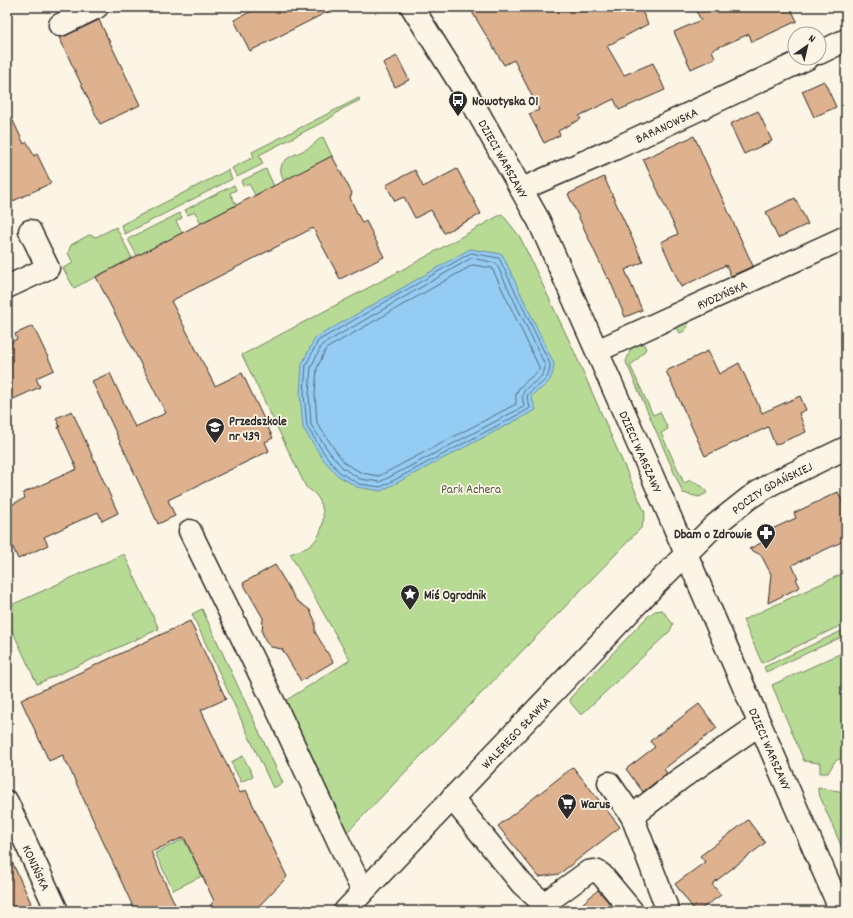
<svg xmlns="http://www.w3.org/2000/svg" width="853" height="918" font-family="Dekko,sans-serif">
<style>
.green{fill:#b7db95;stroke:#718360}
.water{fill:#94ccf3;stroke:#6a8ca3}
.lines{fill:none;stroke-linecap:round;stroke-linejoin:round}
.shore{stroke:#556b7b;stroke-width:1}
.building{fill:#deb28f;stroke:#2b2b2b}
.minor-casing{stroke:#2b2b2b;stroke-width:25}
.minor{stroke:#fcf5e5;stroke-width:22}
.labels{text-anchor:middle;stroke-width:3.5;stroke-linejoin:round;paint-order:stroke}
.poi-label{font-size:13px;font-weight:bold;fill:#2b2b2b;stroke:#fcf5e5;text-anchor:start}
.street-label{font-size:13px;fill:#2b2b2b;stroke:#fcf5e5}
.park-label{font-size:13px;fill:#4e5746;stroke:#fcf5e5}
</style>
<rect width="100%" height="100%" fill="#fcf5e5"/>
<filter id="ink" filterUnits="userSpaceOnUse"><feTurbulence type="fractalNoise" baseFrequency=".025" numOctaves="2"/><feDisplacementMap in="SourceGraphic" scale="8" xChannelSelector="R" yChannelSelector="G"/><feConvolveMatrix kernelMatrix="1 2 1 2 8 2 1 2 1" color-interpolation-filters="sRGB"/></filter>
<g filter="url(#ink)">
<path class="green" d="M359 98 360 100 342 109 329 119 259 155 263 164 237 177 232 168 254 157 252 152Z
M323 137 332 156 284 181C272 158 296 156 310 147 315 144 317 140 323 137Z
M266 169 274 186 255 195 249 184 243 186 241 181Z
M228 170 232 179 125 234 121 225Z
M234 185 236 190 230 193 236 205 201 223 195 212 188 215 185 210Z
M180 213 182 218 176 221 182 233 137 256 128 239Z
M502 214 520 237 573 349 645 513 642 527 330 850 266 713 350 660 290 554C296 551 303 550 308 547 325 536 328 510 316 495 313 492 309 489 306 487L242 355 411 265Z
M116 227 132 258 74 288 63 268 73 263 68 253 71 245 89 235 96 237Z
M686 320C690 327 687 330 680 333L676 327 643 342 646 349 636 361 630 365 653 415 660 412 668 429 661 433 684 483 691 480 703 487 707 493 699 497 683 493 626 362 632 345Z
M124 554 159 629 37 684 7 619V607Z
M846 572V623L762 663 743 620Z
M202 609 283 783 273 788 192 614Z
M662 610 673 624 670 631 581 715 570 702 571 697 647 617 655 611Z
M846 629V635L766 672 764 667Z
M846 651V756L835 761 828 773H820V763L804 761 772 685Z
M243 756 253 776 241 782 231 762Z
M818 788 846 792V857L818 792Z
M184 839 202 876 173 890 155 853Z"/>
<path class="water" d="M470 249 502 254 554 364C553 383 545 385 531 396L536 410 381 491 357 487 337 475 323 459 303 428 300 394 302 364 315 338Z"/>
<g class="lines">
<path class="shore" d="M471 253 499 258 550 364C550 383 539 383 528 394L527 398 530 407 529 409 381 487 359 484 339 472 326 456 307 427 304 394 306 365 318 341Z
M472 258 496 263 545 365C545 387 516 381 524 405L523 407 380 482 360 479 343 468 330 453 311 425 309 394 311 367 322 345Z
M473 265 492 268 539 367V370L519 388 516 394V404L379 476 362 473 346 464 335 450 317 423 315 394 317 368 326 349Z"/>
</g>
<path class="building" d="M260 7H337L250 51 234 20Z
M469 7H640L648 24 607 46 624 75 653 63 665 90 619 110 614 99 579 116 581 119 558 131 560 135 544 143 529 114 539 110 514 60 504 65Z
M694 7H790L797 21 752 42 749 34 712 50 715 58 691 69 674 32 701 20Z
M99 20 140 105 100 124 59 37 65 36Z
M397 56 409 80 395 87 383 63Z
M824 81 836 107 814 117 802 91Z
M7 108 24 144 27 142 34 156 37 154 51 183 7 204Z
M758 111 772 141 744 154 730 124Z
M694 136 753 266 731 276 726 265 681 287 661 242 678 234 643 159Z
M332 156 352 193 350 198 362 223 366 221 384 257 340 279 313 228 171 301 215 386 242 373 273 438 265 442 269 451 168 500 175 516 158 524 92 381 110 373 135 427 166 413 96 277Z
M457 169 481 214 444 233 431 210 415 218 404 197 395 201 386 185 415 170 423 187Z
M604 177 643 262 625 270 642 310 625 317 609 278H607L568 194Z
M795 198 808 224 778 238 766 212Z
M33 326 54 370 36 378 40 387 7 402V344L17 339 15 334Z
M708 351 719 374 739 363 762 413 800 396 806 410 799 413 806 432 775 445 768 427 705 456 666 371Z
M72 411 118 513 102 521 98 512 44 537 48 545 18 559 7 534V507L25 498 23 493 77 469 58 427H60L56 418Z
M838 492 846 509V540L792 565 798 578 796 579 800 587 768 603 771 574 761 555 749 549 763 542 765 537 772 529 796 518 794 513Z
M275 565 296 600 310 610 315 621V632L333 662 301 681 282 649 271 647 266 642 262 632 263 618 243 583Z
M190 621 226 699 201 710 240 793 246 790 287 877 254 911H205L214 901 184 837 151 852 178 911H135L66 761H64L63 755 49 761 21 700Z
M699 704 717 728 664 769 667 773 643 792 626 769 655 747 650 741Z
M573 767 620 827 559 874 539 877 498 826Z
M748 820 765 843 712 884 721 895 698 911H695L675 884 705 862 700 856Z
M7 851 31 903 15 911H7Z
M598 890 616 911H574Z"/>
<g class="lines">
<g class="minor-casing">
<g id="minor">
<path id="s1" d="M412 7 476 109 539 221 651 473 841 911"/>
<path d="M60 25 97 7"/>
<path d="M819 53 846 40"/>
<path id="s2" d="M522 189 614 149 808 58"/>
<path d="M7 287 48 268 30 231"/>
<path id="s3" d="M597 351 846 237"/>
<path d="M190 531 277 709 344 853 363 891"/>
<path d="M609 783 632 816 668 911"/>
<path d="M452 798 522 884 544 904 588 872C594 870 597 871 602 875L632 911"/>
<path id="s4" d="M7 802 57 911"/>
<path d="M632 816 680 779 760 724"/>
<path id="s5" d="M345 911 658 582 715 525 749 498 771 484 846 448"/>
</g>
</g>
<use href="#minor" class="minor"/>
</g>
</g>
<defs>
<g id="bus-pin" transform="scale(1)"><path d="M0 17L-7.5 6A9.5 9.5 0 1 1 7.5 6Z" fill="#2b2b2b" stroke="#fcf5e5"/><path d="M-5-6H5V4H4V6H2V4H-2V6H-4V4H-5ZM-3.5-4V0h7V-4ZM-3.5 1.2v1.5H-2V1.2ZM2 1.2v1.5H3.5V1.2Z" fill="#fff"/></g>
<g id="school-pin" transform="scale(1)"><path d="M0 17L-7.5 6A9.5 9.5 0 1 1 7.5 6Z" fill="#2b2b2b" stroke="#fcf5e5"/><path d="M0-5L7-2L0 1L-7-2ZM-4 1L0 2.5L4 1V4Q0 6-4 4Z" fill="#fff"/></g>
<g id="pharmacy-pin" transform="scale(1)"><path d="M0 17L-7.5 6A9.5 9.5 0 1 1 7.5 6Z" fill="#2b2b2b" stroke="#fcf5e5"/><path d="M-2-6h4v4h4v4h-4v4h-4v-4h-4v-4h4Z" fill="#fff"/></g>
<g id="sight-pin" transform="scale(1)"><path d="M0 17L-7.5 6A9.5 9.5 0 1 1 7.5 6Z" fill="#2b2b2b" stroke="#fcf5e5"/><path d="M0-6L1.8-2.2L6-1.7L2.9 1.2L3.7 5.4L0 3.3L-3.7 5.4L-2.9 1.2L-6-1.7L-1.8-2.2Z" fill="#fff"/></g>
<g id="supermarket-pin" transform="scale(1)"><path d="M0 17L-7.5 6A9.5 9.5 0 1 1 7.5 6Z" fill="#2b2b2b" stroke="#fcf5e5"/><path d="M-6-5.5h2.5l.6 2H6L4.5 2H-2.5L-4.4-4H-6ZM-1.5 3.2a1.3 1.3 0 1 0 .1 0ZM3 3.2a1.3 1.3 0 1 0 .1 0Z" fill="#fff"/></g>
</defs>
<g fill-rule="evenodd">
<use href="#bus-pin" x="458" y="100"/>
<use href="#school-pin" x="215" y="427"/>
<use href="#pharmacy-pin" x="766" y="533"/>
<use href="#sight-pin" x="410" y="594"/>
<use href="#supermarket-pin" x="567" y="803"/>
</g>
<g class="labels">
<g class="poi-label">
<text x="472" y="105">Nowotyska 01</text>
<text x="229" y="425">Przedszkole<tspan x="229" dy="15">nr 439</tspan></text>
<text x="752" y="538" text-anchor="end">Dbam o Zdrowie</text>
<text x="424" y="599">Miś Ogrodnik</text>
<text x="581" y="808">Warus</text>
</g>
<g class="street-label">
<text dy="5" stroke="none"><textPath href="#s2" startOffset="158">BARANOWSKA</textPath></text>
<text dy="5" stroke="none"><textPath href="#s1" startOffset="177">DZIECI WARSZAWY</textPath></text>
<text dy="5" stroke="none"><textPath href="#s3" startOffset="137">RYDZYŃSKA</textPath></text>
<text dy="5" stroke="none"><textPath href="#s1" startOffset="501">DZIECI WARSZAWY</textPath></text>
<text dy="5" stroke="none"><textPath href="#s5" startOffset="603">POCZTY GDAŃSKIEJ</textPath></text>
<text dy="5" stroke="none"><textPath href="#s5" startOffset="247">WALEREGO SŁAWKA</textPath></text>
<text dy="5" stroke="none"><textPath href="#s1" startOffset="825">DZIECI WARSZAWY</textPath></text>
<text dy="5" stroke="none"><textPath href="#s4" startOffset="72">KONIŃSKA</textPath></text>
</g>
<g class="park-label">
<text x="471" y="493">Park Achera</text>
</g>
</g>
<rect width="853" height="918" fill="none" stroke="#fcf5e5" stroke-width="24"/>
<rect x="12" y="12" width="829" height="894" fill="none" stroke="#2b2b2b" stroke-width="1.5" filter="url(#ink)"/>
<g transform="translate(807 46) rotate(34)"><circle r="19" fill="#fcf5e5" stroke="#a8a49b"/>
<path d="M0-3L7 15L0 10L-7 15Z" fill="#2b2b2b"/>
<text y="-6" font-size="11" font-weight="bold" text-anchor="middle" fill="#2b2b2b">N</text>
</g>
</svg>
